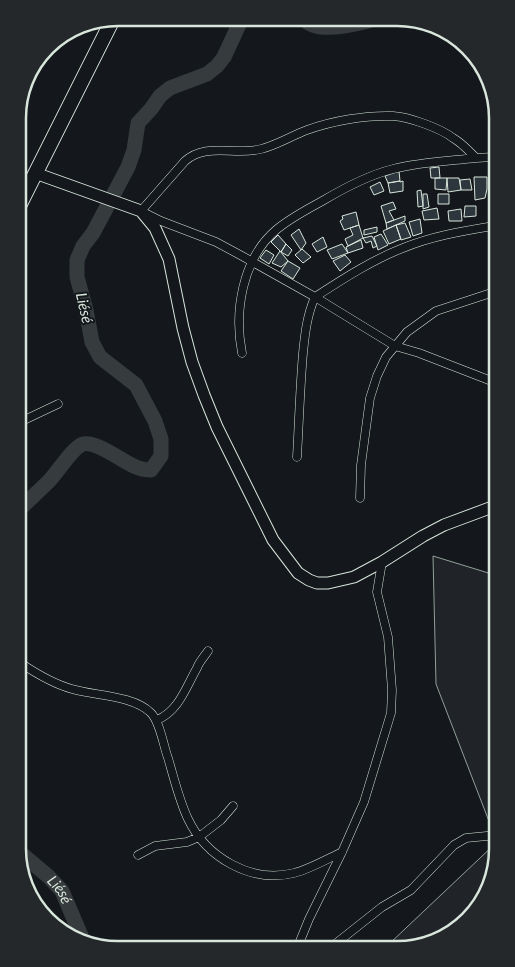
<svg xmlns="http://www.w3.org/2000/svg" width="515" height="967" font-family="Lato,sans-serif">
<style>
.green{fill:#202428;stroke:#939e99}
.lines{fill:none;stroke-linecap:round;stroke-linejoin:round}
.river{stroke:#363b3e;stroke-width:15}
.building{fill:#2c363c;stroke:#d8e6dc}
.street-casing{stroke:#d8e6dc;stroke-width:9}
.primary-casing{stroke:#d8e6dc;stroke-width:13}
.highway-casing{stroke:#d8e6dc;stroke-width:16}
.street{stroke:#14181c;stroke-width:8}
.primary{stroke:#14181c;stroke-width:11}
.highway{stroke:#14181c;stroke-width:14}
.labels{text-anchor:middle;stroke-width:4;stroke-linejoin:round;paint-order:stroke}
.water-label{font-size:15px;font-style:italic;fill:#d8e6dc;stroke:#14181c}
.rim{fill:none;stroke:#d8e6dc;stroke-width:2.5}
</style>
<rect width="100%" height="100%" fill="#14181c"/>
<path class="green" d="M433 556 495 575 497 855 476 910 429 944 388 945 497 842 436 684Z"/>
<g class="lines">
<g class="river">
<path d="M303 19C306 21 309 24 313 25 327 31 360 24 375 19"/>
<path d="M21 508C30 499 40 490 49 481 58 472 72 448 83 444 90 442 102 448 109 452 122 459 135 470 151 470L161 456V439L155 421 136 385 100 357 92 342 86 310 77 277V260L83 246 93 233 128 167 134 150 138 123 151 109 160 96 170 88 207 74 217 66 224 57 242 18"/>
<path id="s1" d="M23 855 49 877 62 891 82 938"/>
</g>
</g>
<path class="building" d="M439 167 440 178H431L430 168Z
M399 171 400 181 388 183 385 176Z
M474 177H487V189L485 198 475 200Z
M435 178H447L446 190 435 189Z
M447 178H459L461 190 448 192Z
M470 179 472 190H461L460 180Z
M400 181V182L403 181V191L390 193 388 183Z
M380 182 384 191 374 195 370 187Z
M421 190 423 206 418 207 417 191Z
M423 194H427L429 207 423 209Z
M438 194H449V204H438Z
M393 202 396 209 389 211 394 220 386 223 381 206Z
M465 206H476V216L464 217Z
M437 208 439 219 424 220 422 211Z
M461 209 462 221H449L448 211Z
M356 212 359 225 344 230 340 221 343 219 342 216Z
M405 216V221L387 229 386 223Z
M420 219 422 233 413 236 409 222Z
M405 223 411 237 401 240 396 225Z
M359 225 363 238 348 246 345 239 353 235 350 228Z
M396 225 401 239 389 244 383 231Z
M377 227V232L364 235V230Z
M299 229 306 243 301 250 291 235Z
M381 234 388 245 378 250 374 237Z
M278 235 286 244 281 252 271 242Z
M372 236 377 246 373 248 371 241 366 243 363 238Z
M323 237 327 247 317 252 312 244Z
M361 240 363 248 348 253 346 247Z
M286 244 292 250 288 256 281 252Z
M342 244 348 253 332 259 327 250Z
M302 249 311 257 303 263 295 255Z
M266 250 274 255 269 264 260 258Z
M280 251 288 261 281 267 272 263Z
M345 255 351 262 340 271 333 261Z
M288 261 300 268 293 279 281 271Z"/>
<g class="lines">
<g class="street-casing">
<path id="street" d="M476 158 493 157
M242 353C234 312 242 259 276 230 290 218 308 209 324 200 346 187 369 175 393 169 420 162 448 161 476 158 469 151 462 143 453 138 440 128 409 117 393 116 365 115 332 121 307 130 291 136 277 145 261 149 235 156 207 142 185 161L141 211 161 221 216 242 242 256 315 297 395 346 419 353 494 382
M20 422 58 404
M297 457C299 422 300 388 303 353 305 333 307 315 315 297 343 279 372 260 403 248 432 236 463 231 493 226
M360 498 361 465 370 398 377 376 386 357 407 332 436 311 494 292
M22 664C37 674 54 684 72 689 95 696 133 695 151 713 160 722 163 744 168 758 174 778 179 800 188 819 206 857 251 884 294 873 310 869 327 859 342 852
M157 720C179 711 186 687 197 668 199 662 204 657 208 651
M138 855 155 846 187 842 199 837 221 820 233 806
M334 945 382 907 411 890 454 845 466 838 497 835
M298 946 309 919 342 852 364 802 391 713 392 690 388 637 377 592 382 562"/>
</g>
<g class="primary-casing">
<path id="primary" d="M35 173 141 211 155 228 169 259 183 328 192 362 204 395 217 427 273 540 298 573 309 580 317 583H328L354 577 382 562 423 536 444 525 495 506"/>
</g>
<g class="highway-casing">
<path id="highway" d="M19 206 113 19"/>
</g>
<use href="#street" class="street"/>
<use href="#primary" class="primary"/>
<use href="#highway" class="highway"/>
</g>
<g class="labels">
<g class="water-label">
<text transform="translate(84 308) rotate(77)" y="5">Liésé</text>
<text dy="5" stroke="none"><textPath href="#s1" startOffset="51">Liésé</textPath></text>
</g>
</g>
<path d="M0 0H515V967H0ZM118 26H397A92 92 0 0 1 489 118V849A92 92 0 0 1 397 941H118A92 92 0 0 1 26 849V118A92 92 0 0 1 118 26Z" fill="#24282b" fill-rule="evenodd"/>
<path class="rim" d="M118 26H397A92 92 0 0 1 489 118V849A92 92 0 0 1 397 941H118A92 92 0 0 1 26 849V118A92 92 0 0 1 118 26Z"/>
</svg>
